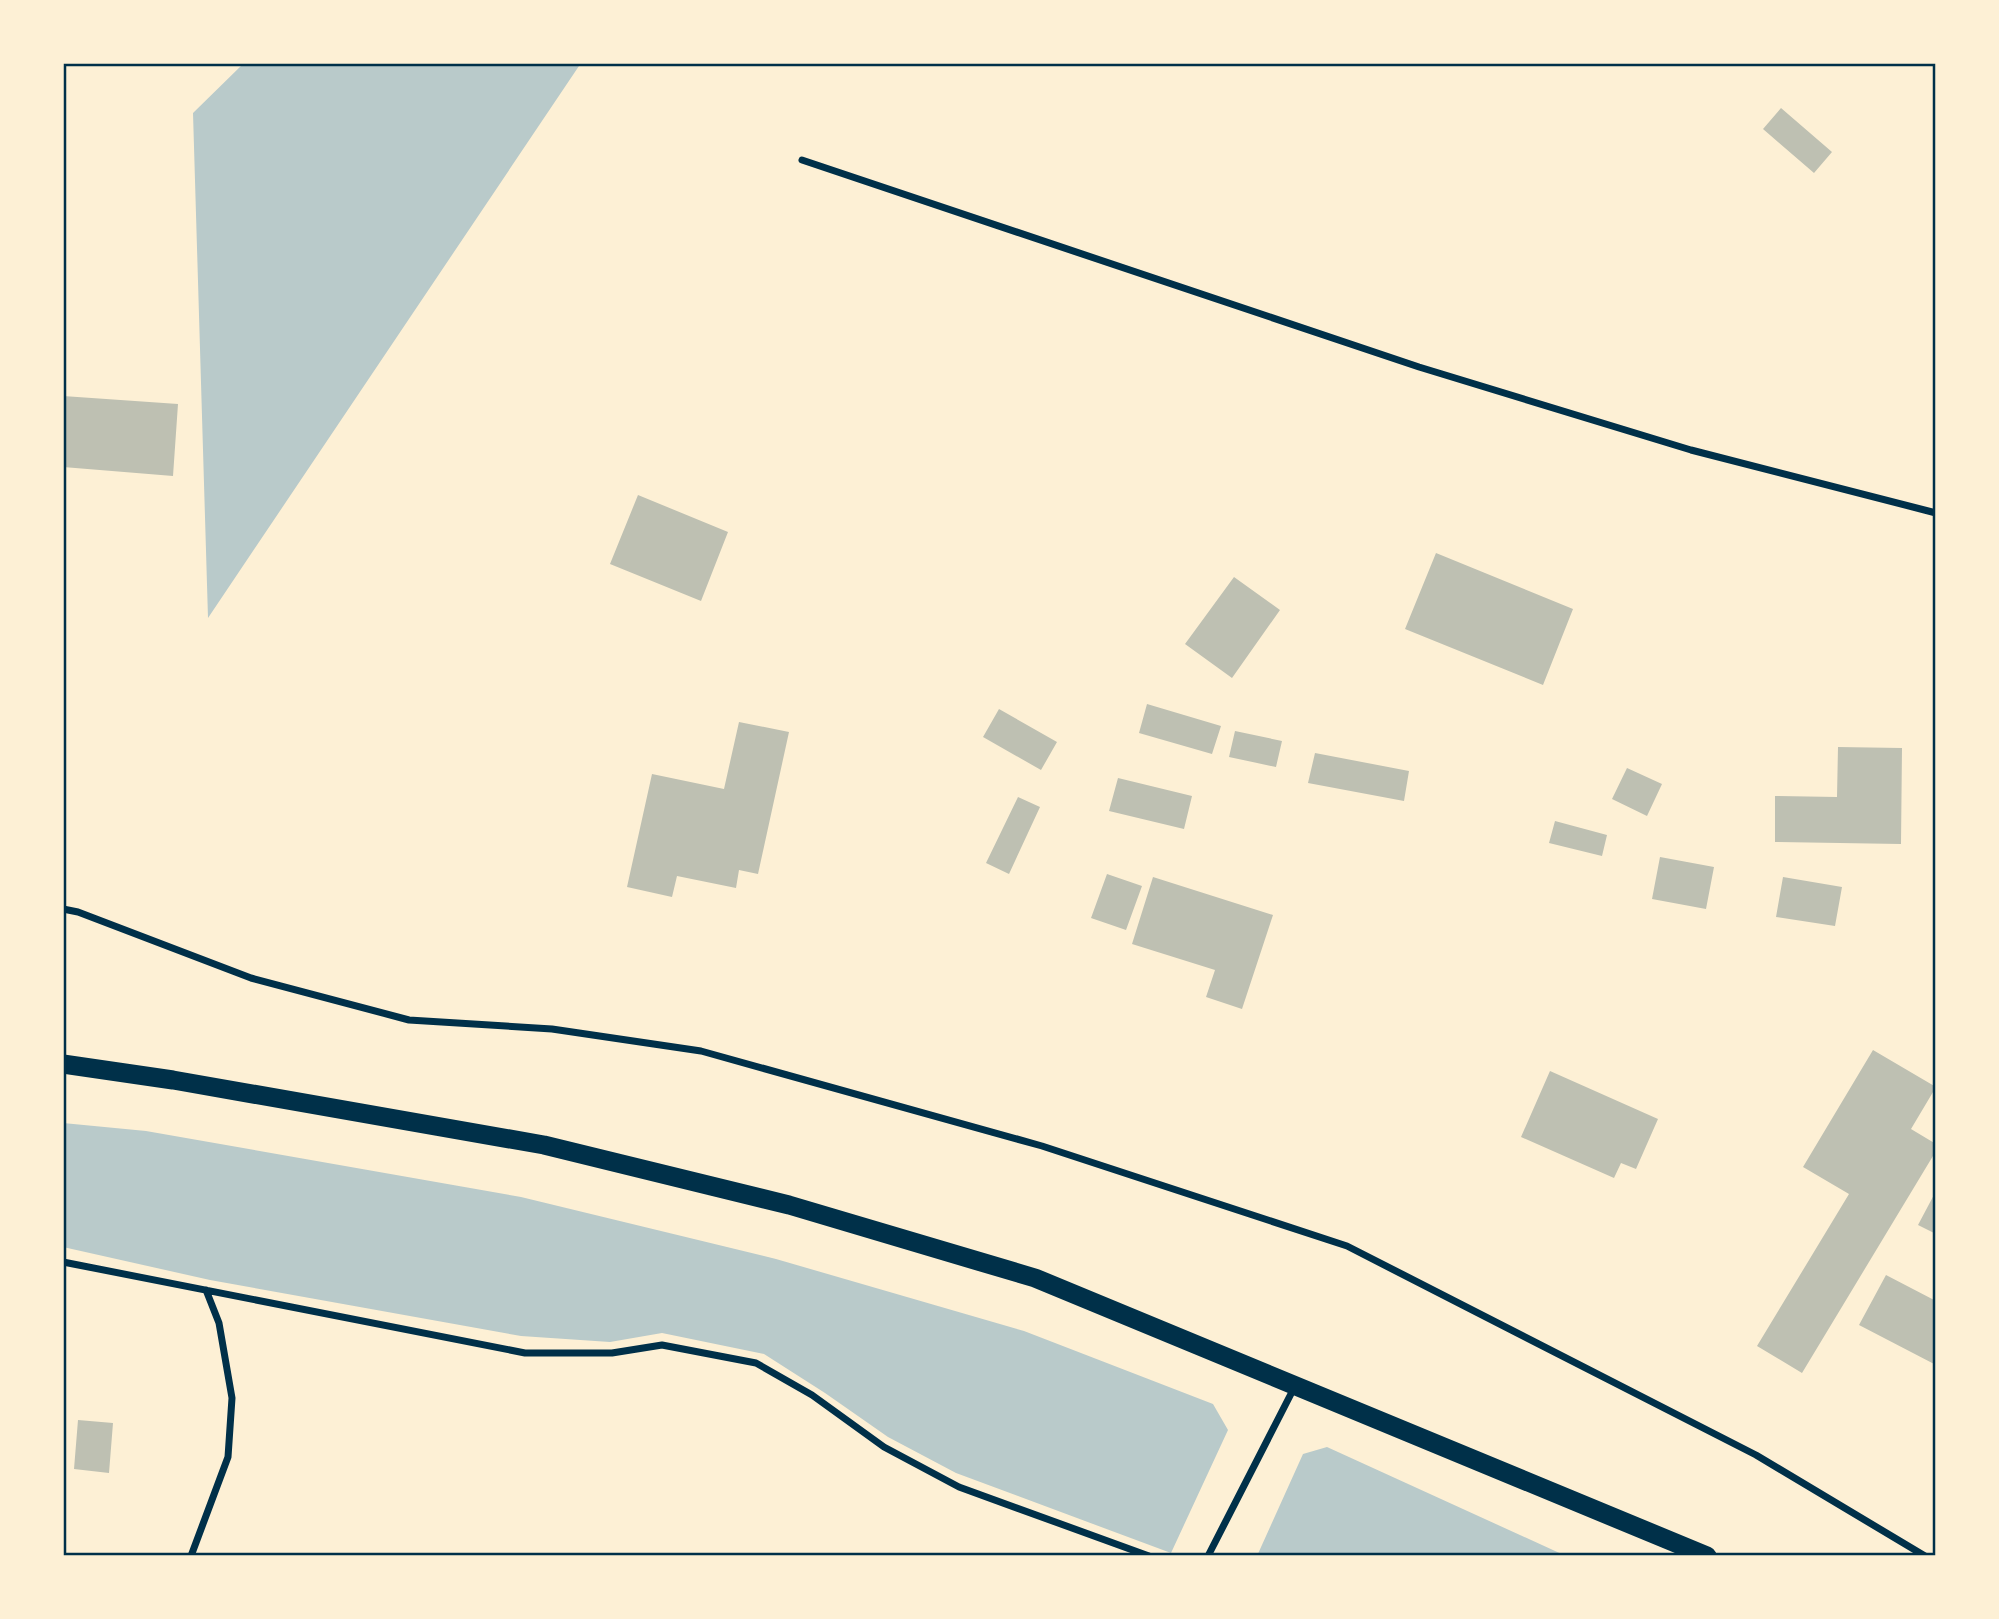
<svg xmlns="http://www.w3.org/2000/svg" width="1999" height="1619" font-family="'Roboto Condensed',sans-serif">
<style>
.green{fill:#b9caca}
.building{fill:#bec0b2}
.lines{fill:none;stroke-linecap:round;stroke-linejoin:round}
.minor{stroke:#003049;stroke-width:7}
.trunk{stroke:#003049;stroke-width:19}
.neatline{fill:none;stroke:#003049;stroke-width:2.5}
</style>
<rect width="100%" height="100%" fill="#fdf0d5"/>
<path class="green" d="M244 63H581L208 618 193 113Z
M63 1123 146 1131 521 1197 776 1259 1024 1331 1213 1404 1228 1430 1171 1553 956 1473 888 1437 825 1393 764 1354 662 1333 610 1342 521 1336 210 1280 63 1247Z
M1327 1447 1566 1556H1257L1303 1454Z"/>
<path class="building" d="M1781 108 1832 152 1814 173 1763 129Z
M63 396 178 404 173 476 63 467Z
M638 495 728 532 701 601 610 564Z
M1436 553 1573 609 1543 685 1405 629Z
M1234 577 1280 610 1232 678 1185 644Z
M1147 704 1221 726 1212 754 1139 733Z
M999 709 1057 742 1041 770 983 737Z
M739 722 789 732 758 874 739 870 736 888 677 876 672 897 627 887 652 774 724 789Z
M1235 731 1282 741 1276 767 1229 757Z
M1838 747 1902 748 1901 844 1775 842V796L1837 797Z
M1315 753 1409 771 1404 801 1308 783Z
M1627 768 1662 784 1647 816 1612 799Z
M1118 778 1192 796 1184 829 1109 811Z
M1018 797 1040 807 1009 874 986 863Z
M1555 821 1607 835 1602 856 1549 843Z
M1660 857 1714 867 1706 909 1652 899Z
M1107 874 1142 886 1126 930 1091 918Z
M1153 877 1273 915 1242 1009 1206 997 1215 970 1132 944Z
M1783 877 1842 887 1835 926 1776 917Z
M1873 1050 1936 1087 1911 1129 1936 1144V1151L1802 1373 1757 1346 1849 1194 1803 1167Z
M1550 1071 1658 1119 1636 1169 1621 1163 1614 1178 1521 1137Z
M1936 1191V1234L1918 1225Z
M1886 1275 1936 1301V1365L1859 1325Z
M78 1420 113 1423 109 1473 74 1469Z"/>
<g class="lines">
<path class="minor" d="M802 160 1419 367 1691 450 1936 513
M63 909 78 912 251 978 409 1020 552 1029 701 1051 1042 1146 1347 1246 1756 1455 1925 1556
M63 1262 525 1353H612L662 1345 756 1363 812 1395 884 1447 959 1487 1149 1556
M191 1556 228 1457 232 1398 219 1323 206 1290
M1208 1556 1295 1386"/>
<path class="trunk" d="M63 1064 173 1080 544 1145 789 1205 1035 1278 1707 1556"/>
</g>
<rect width="1999" height="1619" fill="none" stroke="#fdf0d5" stroke-width="130"/>
<rect x="65" y="65" width="1869" height="1489" class="neatline"/>
</svg>
